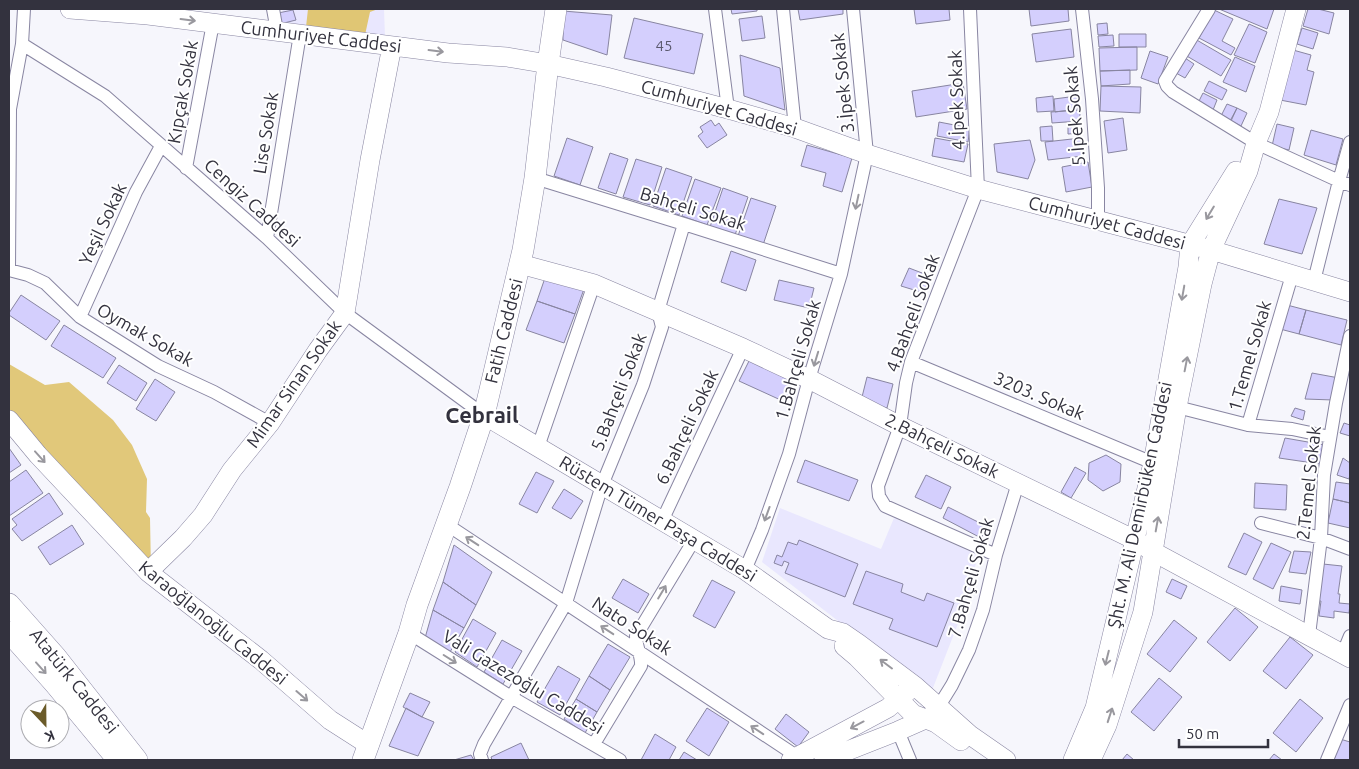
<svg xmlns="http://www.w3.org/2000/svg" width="1359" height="769" font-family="Ubuntu,sans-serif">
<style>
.built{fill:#e9e7fe}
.green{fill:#e1c87a}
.forest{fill:#e0c674}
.building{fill:#d4cffd;stroke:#8885a1}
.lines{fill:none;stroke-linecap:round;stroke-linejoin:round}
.street-casing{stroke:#8986a2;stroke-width:14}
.secondary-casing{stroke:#8986a2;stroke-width:20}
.primary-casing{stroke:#8986a2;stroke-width:22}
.street{stroke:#fff;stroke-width:12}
.secondary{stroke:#fff;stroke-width:19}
.primary{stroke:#fff;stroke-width:21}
.oneway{stroke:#99989e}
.labels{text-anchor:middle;stroke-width:4;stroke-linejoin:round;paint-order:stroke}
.number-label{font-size:15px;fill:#5b596e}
.street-label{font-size:18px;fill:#33323e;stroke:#fff}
.district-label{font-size:22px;font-weight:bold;fill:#33323e;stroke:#fff}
</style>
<rect width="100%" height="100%" fill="#f6f6fc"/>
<path class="built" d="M282 9H384L385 37 285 24Z
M780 508 881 549 894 518 978 555 966 603 931 693 762 562Z"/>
<path class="green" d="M9 364 45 385 69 382 113 420 132 445 147 479 146 512 150 518 151 570 9 413Z"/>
<path class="forest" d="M308 9H378L370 12 365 35 306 27Z"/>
<path class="building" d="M731 9H757V11L732 14Z
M798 9H843V14L800 20Z
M914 9H949L950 20 916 24Z
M1029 9H1068L1069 21 1031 26Z
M1219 9H1274L1267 29Z
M1308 9H1318L1334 13 1329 34 1303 26Z
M293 10 296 20 280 24 278 13Z
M1214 10 1233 19 1222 41 1235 48 1231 55 1199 38Z
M563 11 612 15 607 55 563 40Z
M762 16 765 38 742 41 739 19Z
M634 18 703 34 694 74 624 58Z
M1107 23 1108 34 1098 35 1097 24Z
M1249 24 1267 32 1255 63 1234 55Z
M1302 28 1318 33 1313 49 1297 44Z
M1071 29 1074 57 1036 62 1032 34Z
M1119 34H1146V47H1119Z
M1113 35 1114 46 1099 47 1098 36Z
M1195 39 1231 60 1221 76 1185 55Z
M1137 47V70L1100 71 1099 48Z
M1293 50 1311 55 1307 70 1314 72 1306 105 1280 100Z
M1150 51 1168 57 1158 84 1141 78Z
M740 55 780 68 785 110 744 96Z
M1235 57 1255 66 1246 92 1223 82Z
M1185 58 1194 64 1185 78 1176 73Z
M1130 70V84L1101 86 1100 71Z
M1209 81 1227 90 1222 100 1204 91Z
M963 83 967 109 916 117 912 91Z
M1101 86 1141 87 1140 113 1100 111Z
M1203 93 1217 100 1213 110 1198 103Z
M1053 96 1054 111 1037 112 1036 98Z
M1077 96 1078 109 1055 112 1054 99Z
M1227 104 1237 108 1230 121 1221 116Z
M1237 108 1247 113 1241 126 1231 121Z
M1080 110V121L1052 123 1051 112Z
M1123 118 1127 150 1108 153 1104 121Z
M711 120 715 126 719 123 727 135 707 148 698 136 703 132 700 127Z
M939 122 970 128 968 142 937 136Z
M1081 123V133L1068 134V124Z
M1277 124 1294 128 1289 150 1272 146Z
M1052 126 1053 141H1041L1040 127Z
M1311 130 1343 139 1336 165 1304 155Z
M567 138 593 147 580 185 554 176Z
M935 138 968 144 964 162 932 156Z
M1081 138 1083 156 1048 160 1045 142Z
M1030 140 1035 160 1028 179 997 172 994 144Z
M807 145 852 158 842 192 823 186 826 173 801 166Z
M610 153 628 159 616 194 598 188Z
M636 159 662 167 650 205 623 197Z
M1088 162 1092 187 1066 192 1062 167Z
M666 168 692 177 679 215 653 206Z
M695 179 721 188 707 225 682 216Z
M723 188 748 197 735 235 710 227Z
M751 198 776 206 763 245 738 236Z
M1279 199 1317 208 1302 254 1264 244Z
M731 251 756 260 746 291 721 282Z
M909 268 930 276 924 293 901 286Z
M546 275 584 289 575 314 537 301Z
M779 280 814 288 809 308 774 300Z
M21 295 60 321 46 340 9 315V313Z
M537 301 575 314 564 343 526 330Z
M1287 305 1306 310 1299 334 1280 329Z
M1306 310 1347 320 1341 345 1299 334Z
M64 325 116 358 103 378 51 346Z
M750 359 795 381 785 402 739 381Z
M119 365 147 383 136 401 107 383Z
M1312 373 1339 378 1333 400 1305 399Z
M867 377 893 384 887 408 861 401Z
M155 379 175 392 156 421 136 409Z
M1295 408 1305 411 1303 420 1291 416Z
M1344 423 1350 425V436L1340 433Z
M1285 438 1325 445 1320 464 1279 458Z
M9 448 21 465 9 473Z
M1106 455 1121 464 1120 482 1103 491 1088 480 1089 463Z
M1343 458 1350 463V474L1349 479 1337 475Z
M805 460 858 480 849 501 797 482Z
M1075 467 1086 473 1071 498 1061 492Z
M26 470 43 493 9 516V482Z
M536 472 554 481 537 513 519 504Z
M926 475 951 487 941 509 915 497Z
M1336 482 1350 484V503L1333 499Z
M1255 483 1287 485 1286 510 1254 508Z
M564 489 583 501 571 519 552 508Z
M49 493 63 514 22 541 12 529 17 525 12 519Z
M1333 499 1350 503V528L1328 523Z
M948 507 988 527 981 538 943 518Z
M72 525 84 544 50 565 38 547Z
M1244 533 1262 542 1246 575 1228 567Z
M799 540 858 564 845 597 785 573 789 563 784 561 782 566 774 563 777 555 782 557 788 542 797 545Z
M1271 543 1291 552 1273 589 1253 579Z
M454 545 492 572 476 605 443 582Z
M1294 551 1311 552 1306 574 1289 572Z
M1323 564 1342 566 1338 594H1340L1339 603 1350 604 1349 613 1334 611V618L1319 616 1321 601H1318Z
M866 571 903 584 901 592 924 601 927 593 954 603 937 647 889 629 893 619 853 604Z
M623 579 649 594 638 613 612 598Z
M1172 579 1187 586 1181 599 1166 592Z
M712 580 735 592 715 628 693 616Z
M443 582 476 605 464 628 433 610Z
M1281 586 1302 590 1300 604 1279 601Z
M1235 608 1258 627 1230 661 1207 642Z
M433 610 464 628 450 652 425 638Z
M473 619 496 633 477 667 455 652Z
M1174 620 1197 638 1170 672 1147 654Z
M1290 637 1313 655 1286 689 1263 671Z
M502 640 522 651 503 684 484 672Z
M608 644 630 657 610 690 589 676Z
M558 666 580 679 560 715 537 702Z
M589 676 610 690 597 712 576 699Z
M1159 678 1182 697 1154 731 1131 712Z
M410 693 430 702 422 717 403 707Z
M576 699 597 712 585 733 564 719Z
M1300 699 1323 718 1296 752 1273 733Z
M406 708 422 717 434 722 418 756 389 746Z
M707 708 729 722 709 756 686 741Z
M786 714 809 732 798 747 775 729Z
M655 734 676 747 669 760H641Z
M1340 739 1350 742V760H1334Z
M521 743 529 760H492L491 757Z
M684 752 697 760H679Z
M1127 754 1134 760H1122Z
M1274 754 1282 760H1269Z
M471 755 474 760H454Z"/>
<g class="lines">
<g class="street-casing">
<path id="street" d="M24 9 22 44 105 96 267 238 345 313 484 415
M273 9 277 31
M715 9 728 109
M783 9 795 128
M970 9 978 189 911 362 906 383 900 426 878 486 879 496 885 506 996 555
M1082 9 1092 99 1098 188V221
M1209 9 1165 81 1167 86 1173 92 1256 143 1339 181 1350 185
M186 168 213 23
M535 178 684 224 841 274
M267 238 300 34
M9 270 28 275 45 283 80 317 158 366 214 392 270 423
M9 270 10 109 22 44
M1292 275 1248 425 1292 429 1330 437
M1314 281 1339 181 1350 142
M80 317 136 192 161 146
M911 362 1153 463
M1177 407 1248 425
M538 447 594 284
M662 521 743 348
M1261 523 1321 538 1350 549
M446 524 798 757
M745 570 762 530 789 454 809 379 841 274 867 154 853 9
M409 633 511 697 620 760
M1309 635 1321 538 1324 475 1336 403 1350 336
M1343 653 1350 636
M939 706 952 685 969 650 983 610 996 555 1018 483
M898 731 910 760
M594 744 641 666C642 656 636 647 636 636L694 540
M482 760 480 754 484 744 566 603 602 485 643 385 662 327 658 311 684 224
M1327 760 1350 705"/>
</g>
<g class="secondary-casing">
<path id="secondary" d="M70 9 148 15 448 53 507 57 548 64 606 77 728 109 795 128 867 154 978 189 1211 250 1350 292
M520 264 594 284 743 348 809 379 900 426 1135 540 1152 551 1350 658
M484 415 745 570 828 629 843 633 859 644 915 686 970 735 1006 760
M9 420 38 455 148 572 261 660 330 720 369 745
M148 572 183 538 203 515 232 470 270 423 318 350 345 313 370 160 392 46
M844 646 857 657 913 714 936 723 961 741
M791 760 888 708 908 691
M824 760 898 731 932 716
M1073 760 1095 708 1153 463 1188 267 1190 245 1236 171
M1091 760 1107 725 1143 612 1177 407 1202 284 1211 250 1248 171 1256 143 1269 112 1296 9"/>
</g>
<g class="primary-casing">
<path id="primary" d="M9 604 56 657 137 760
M9 632 55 684 118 760
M363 760 409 633 417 605 460 487 484 415 523 250 535 178 548 64 556 9"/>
</g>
<use href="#street" class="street"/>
<use href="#secondary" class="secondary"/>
<use href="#primary" class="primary"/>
</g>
<defs><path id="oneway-shaft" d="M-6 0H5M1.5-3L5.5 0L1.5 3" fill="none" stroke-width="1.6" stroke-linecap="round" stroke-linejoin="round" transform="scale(1.25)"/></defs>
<g class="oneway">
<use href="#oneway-shaft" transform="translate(188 20) rotate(7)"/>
<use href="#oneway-shaft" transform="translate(436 51) rotate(7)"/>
<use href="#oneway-shaft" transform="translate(857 202) rotate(102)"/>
<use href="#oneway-shaft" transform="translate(1210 213) rotate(121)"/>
<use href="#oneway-shaft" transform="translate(1183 293) rotate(100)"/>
<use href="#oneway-shaft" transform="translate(816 359) rotate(107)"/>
<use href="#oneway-shaft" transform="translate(1186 364) rotate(-79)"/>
<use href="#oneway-shaft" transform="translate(40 457) rotate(48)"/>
<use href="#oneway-shaft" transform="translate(767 514) rotate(110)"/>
<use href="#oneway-shaft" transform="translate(1157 524) rotate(-80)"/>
<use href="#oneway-shaft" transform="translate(472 541) rotate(-147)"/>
<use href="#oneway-shaft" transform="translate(662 592) rotate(-59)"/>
<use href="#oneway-shaft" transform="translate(607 630) rotate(-147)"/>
<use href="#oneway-shaft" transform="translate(1107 658) rotate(104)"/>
<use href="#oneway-shaft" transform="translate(450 659) rotate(32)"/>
<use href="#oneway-shaft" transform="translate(886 664) rotate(-143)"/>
<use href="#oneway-shaft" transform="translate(41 668) rotate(48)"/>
<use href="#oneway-shaft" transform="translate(302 696) rotate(41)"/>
<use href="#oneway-shaft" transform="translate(1110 715) rotate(-72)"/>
<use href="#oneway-shaft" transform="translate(857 725) rotate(152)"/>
<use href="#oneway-shaft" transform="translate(757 730) rotate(-146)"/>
</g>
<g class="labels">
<g class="number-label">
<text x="664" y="51">45</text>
</g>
<g class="street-label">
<text transform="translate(321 37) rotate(7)" y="6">Cumhuriyet Caddesi</text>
<text transform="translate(843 83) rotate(-96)" y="6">3.İpek Sokak</text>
<text transform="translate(183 92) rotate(-80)" y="6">Kıpçak Sokak</text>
<text transform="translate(957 100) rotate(-92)" y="6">4.İpek Sokak</text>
<text transform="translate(719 108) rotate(16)" y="6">Cumhuriyet Caddesi</text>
<text transform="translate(1075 116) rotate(-95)" y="6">5.İpek Sokak</text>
<text transform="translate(266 133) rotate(-81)" y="6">Lise Sokak</text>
<text transform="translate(252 203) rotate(42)" y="6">Cengiz Caddesi</text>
<text transform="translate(693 209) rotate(17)" y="6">Bahçeli Sokak</text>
<text transform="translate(1107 223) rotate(15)" y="6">Cumhuriyet Caddesi</text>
<text transform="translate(103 224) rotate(-65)" y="6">Yeşil Sokak</text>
<text transform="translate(913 313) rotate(-70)" y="6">4.Bahçeli Sokak</text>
<text transform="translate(504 331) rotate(-76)" y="6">Fatih Caddesi</text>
<text transform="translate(145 335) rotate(30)" y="6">Oymak Sokak</text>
<text transform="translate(1250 356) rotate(-74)" y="6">1.Temel Sokak</text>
<text transform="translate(798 360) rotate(-74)" y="6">1.Bahçeli Sokak</text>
<text transform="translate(294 384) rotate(-55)" y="6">Mimar Sinan Sokak</text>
<text transform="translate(619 392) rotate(-69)" y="6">5.Bahçeli Sokak</text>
<text transform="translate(1039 396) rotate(23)" y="6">3203. Sokak</text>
<text transform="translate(687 427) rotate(-65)" y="6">6.Bahçeli Sokak</text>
<text transform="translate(942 446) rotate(26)" y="6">2.Bahçeli Sokak</text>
<text transform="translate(1309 483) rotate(-84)" y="6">2.Temel Sokak</text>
<text transform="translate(1140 505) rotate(-78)" y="6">Şht. M. Ali Demirbüken Caddesi</text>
<text transform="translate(658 519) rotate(31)" y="6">Rüstem Tümer Paşa Caddesi</text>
<text transform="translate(971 578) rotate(-74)" y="6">7.Bahçeli Sokak</text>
<text transform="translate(213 623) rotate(39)" y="6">Karaoğlanoğlu Caddesi</text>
<text transform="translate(632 626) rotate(33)" y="6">Nato Sokak</text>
<text transform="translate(74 681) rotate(51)" y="6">Atatürk Caddesi</text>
<text transform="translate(523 682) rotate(31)" y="6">Vali Gazezoğlu Caddesi</text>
</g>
<g class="district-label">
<text x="482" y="423">Cebrail</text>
</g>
</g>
<rect width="1359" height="769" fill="none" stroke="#33323e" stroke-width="20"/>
<g transform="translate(45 724) rotate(158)"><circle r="24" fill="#ffffff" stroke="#adadb2"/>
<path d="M0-4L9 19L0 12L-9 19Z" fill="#6b5b29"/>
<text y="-8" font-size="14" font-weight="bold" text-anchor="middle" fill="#33323e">K</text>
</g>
<path d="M1179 739v8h89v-8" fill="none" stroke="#33323e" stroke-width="2.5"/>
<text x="1186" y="739" font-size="15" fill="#33323e" stroke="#ffffff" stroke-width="4" paint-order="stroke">50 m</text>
</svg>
